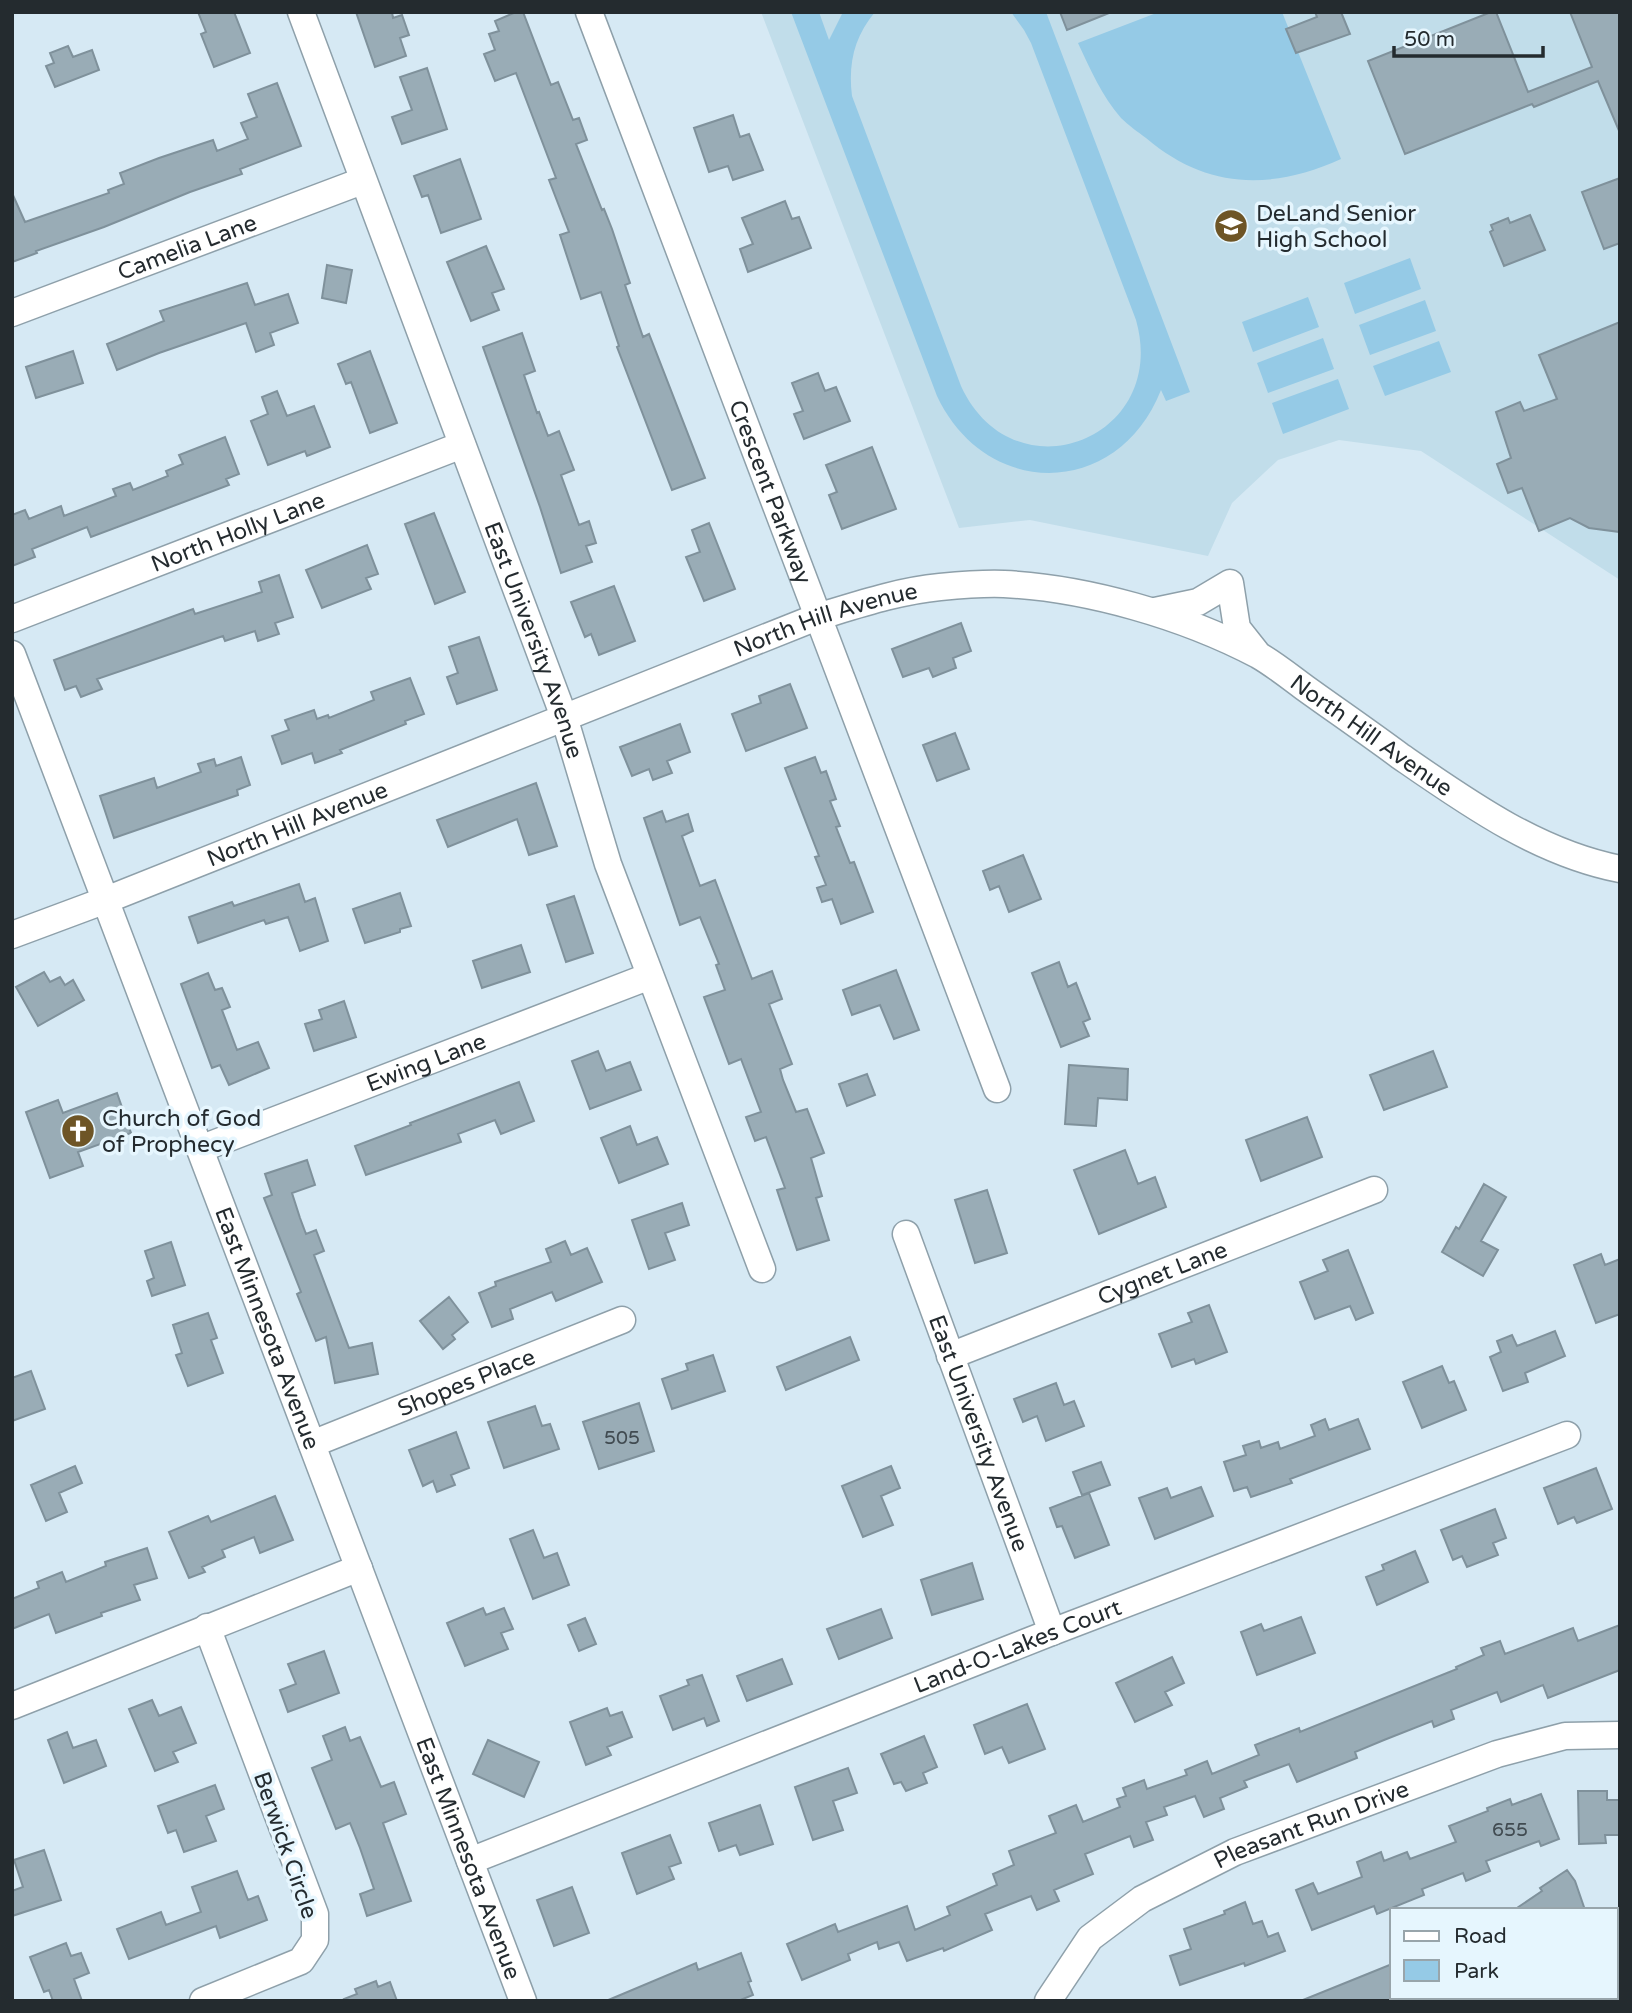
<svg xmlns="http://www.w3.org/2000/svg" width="1632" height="2013" font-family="'Varela Round',sans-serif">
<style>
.built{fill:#c1ddea}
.green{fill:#95cae6}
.building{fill:#99acb6;stroke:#7f919b;stroke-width:2}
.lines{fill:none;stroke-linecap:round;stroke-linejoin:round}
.minor-casing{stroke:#8ea0aa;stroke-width:29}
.minor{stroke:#fff;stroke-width:26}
.labels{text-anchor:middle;stroke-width:7;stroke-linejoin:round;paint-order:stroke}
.number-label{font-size:19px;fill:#414b51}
.poi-label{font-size:23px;fill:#242b2f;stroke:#e6f6fe;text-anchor:start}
.street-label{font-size:23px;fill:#242b2f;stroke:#e6f6fe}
</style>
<rect width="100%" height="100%" fill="#d6e9f4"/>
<path class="built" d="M761 12H1620V580L1421 451 1339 440 1278 460 1232 503 1208 556 1030 520 959 528Z"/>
<path class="green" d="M791 12H819L829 40 843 12H875C854 37 848 64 852 96L961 386C1013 499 1170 440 1136 320L1031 43 1024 30 1011 12H1046L1190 392 1166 401 1161 390C1118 499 986 500 937 396Z
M1159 12H1282L1341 159C1270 191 1206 189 1146 138 1138 132 1128 125 1121 118 1102 96 1090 69 1078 43Z
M1410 258 1421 289 1355 314 1344 283Z
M1308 297 1319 327 1253 352 1242 322Z
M1425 300 1436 331 1370 355 1359 325Z
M1323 338 1334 369 1268 393 1257 363Z
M1439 341 1451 372 1385 396 1373 366Z
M1338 379 1349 409 1283 434 1272 403Z"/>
<path class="building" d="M198 12H234L250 53 214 67 201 34 206 32Z
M356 12H392L393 18 402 15 409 35 400 38 406 56 375 67Z
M516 12H523L551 85 558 82 573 120 579 118 587 140 576 144 602 210 604 209 612 229 630 283 625 285 643 337 649 334 705 478 672 490 617 347 619 346 601 292 581 299 560 235 569 232 549 180 556 178 516 73 495 81 484 54 495 50 489 34 499 31 495 21Z
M1060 12H1109V13L1067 30Z
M1315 12H1341L1350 34 1296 53 1286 29 1317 17Z
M1491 12H1496L1528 92 1592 67 1570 12H1620V133L1598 81 1534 107 1532 104 1405 154 1368 61Z
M68 46 73 57 92 50 99 70 55 87 46 66 54 63 50 53Z
M427 68 447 129 402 144 392 117 412 110 400 77Z
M277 83 301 146 240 169 242 174 190 192 104 227 36 251 37 253 12 262V193L25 222 109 193 108 190 124 184 120 173 159 158 213 140 217 151 248 139 241 123 257 117 248 94Z
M733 115 740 137 749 134 763 170 733 180 728 166 709 172 694 128Z
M460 159 481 219 441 233 428 195 422 197 414 176Z
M1620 178V243L1604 249 1582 192Z
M785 201 792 219 799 217 811 248 748 272 740 249 753 244 742 218Z
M1530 215 1545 250 1504 266 1490 232 1493 230 1491 225 1508 218 1510 223Z
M486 246 504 289 492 293 499 310 471 321 447 262Z
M327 265 352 270 346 303 322 298Z
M247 283 255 305 288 294 298 323 270 333 274 345 256 352 246 323 159 353 117 370 107 344 164 321 160 311Z
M1620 322V532L1589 528 1570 518 1539 531 1522 488 1508 493 1497 464 1511 458 1496 412 1520 402 1524 411 1557 399 1539 355Z
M522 333 535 371 524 375 537 413 539 412 548 436 559 431 574 470 561 475 579 525 589 521 596 543 586 546 592 562 561 573 540 507 483 347Z
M73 351 83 383 36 398 26 367Z
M370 351 397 423 370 433 351 382 346 384 338 364Z
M818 373 825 391 836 387 850 421 804 439 794 414 803 411 792 383Z
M277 391 287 416 314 406 330 447 307 456 305 451 268 465 251 421 268 414 262 397Z
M225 437 239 474 226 479 229 485 91 537 87 527 32 549 35 557 12 566V515L25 510 29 519 61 506 64 516 116 496 113 489 130 483 133 490 168 476 166 471 183 464 179 455Z
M872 447 896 509 842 529 829 495 837 492 826 465Z
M434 513 465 592 435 604 405 524Z
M709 523 735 589 704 601 686 557 700 552 692 530Z
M367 545 378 574 366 578 371 589 322 608 306 570Z
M279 575 293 617 275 623 279 634 258 641 255 631 225 641 223 636 97 679 102 689 81 697 76 686 65 690 54 660 193 609 195 614 262 592 259 582Z
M614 586 635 641 599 655 591 634 585 637 571 602Z
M961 623 971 651 953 658 956 668 933 677 929 668 903 677 892 649Z
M479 637 497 690 457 704 447 677 458 673 449 647Z
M410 678 424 714 405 721 406 724 340 750 342 753 315 763 312 753 282 764 272 736 289 730 285 720 314 710 317 719 328 715 329 718 374 700 371 692Z
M790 684 807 728 746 751 732 714 761 703 759 696Z
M680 724 690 752 667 761 672 773 653 780 649 769 632 776 620 747Z
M955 733 969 769 937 781 923 745Z
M241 757 250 785 237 790 238 795 114 838 100 796 154 778 157 788 201 772 198 764 214 759 216 766Z
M815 757 821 773 826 771 836 799 830 801 840 826 836 827 850 863 854 862 873 912 841 924 832 899 822 902 817 888 826 885 815 857 819 856 785 768Z
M536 783 557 846 529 855 517 819 448 847 437 820Z
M662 811 666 822 688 814 693 831 682 836 700 886 715 880 752 979 772 971 782 999 769 1004 792 1064 780 1069 783 1080 796 1112 807 1109 824 1153 811 1158 822 1196 816 1198 829 1240 797 1250 777 1190 785 1188 766 1137 755 1141 746 1117 761 1112 741 1059 729 1064 704 997 725 990 716 965 719 964 700 917 680 925 644 818Z
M1023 855 1041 899 1009 912 999 886 990 890 983 871Z
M299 884 305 902 315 898 328 941 300 951 288 917 266 924 264 920 198 943 189 917 232 902 234 906Z
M400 893 411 926 400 929V932L365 943 353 909Z
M574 896 593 953 566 962 547 905Z
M521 945 530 972 482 988 473 961Z
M1059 962 1068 987 1076 983 1090 1019 1083 1022 1089 1036 1061 1047 1032 973Z
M896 970 919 1030 894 1039 880 1005 852 1015 843 990Z
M44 972 50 982 60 977 65 985 73 980 84 1000 38 1026 16 987Z
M208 973 215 990 222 988 230 1007 222 1010 237 1050 258 1042 269 1068 229 1085 220 1065 212 1068 181 984Z
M344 1001 356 1037 314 1051 305 1024 322 1019 319 1010Z
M598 1051 606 1071 630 1062 641 1090 590 1109 572 1061Z
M1433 1051 1447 1087 1384 1110 1370 1075Z
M1069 1065 1128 1069 1127 1100 1098 1098 1096 1126 1065 1124Z
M867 1074 875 1095 847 1106 839 1084Z
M519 1082 534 1121 501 1134 495 1120 458 1134 461 1142 366 1175 355 1146 411 1125 410 1123Z
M117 1093 131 1133 78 1152 83 1166 50 1178 26 1112 58 1100 63 1113Z
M1307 1117 1322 1157 1261 1181 1246 1140Z
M630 1126 637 1145 657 1137 668 1164 619 1183 601 1138Z
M1125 1150 1138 1184 1155 1177 1166 1207 1099 1234 1074 1170Z
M307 1160 315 1185 292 1193 300 1218 306 1234 316 1230 324 1251 314 1255 349 1348 372 1343 378 1374 335 1383 326 1337 316 1341 297 1294 301 1292 264 1198 272 1195 265 1174Z
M1484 1184 1506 1197 1481 1241 1498 1250 1483 1276 1442 1252 1456 1227 1459 1229Z
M987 1190 1007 1253 975 1263 955 1200Z
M682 1203 689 1225 665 1233 675 1260 649 1269 632 1220Z
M565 1241 571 1255 587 1248 602 1282 556 1301 552 1292 510 1309 513 1319 492 1327 479 1293 496 1286 495 1282 551 1262 546 1249Z
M171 1242 185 1285 152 1296 147 1281 154 1278 145 1251Z
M1348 1250 1373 1313 1356 1320 1350 1306 1315 1319 1300 1282 1328 1271 1323 1260Z
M1601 1254 1605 1265 1620 1259V1314L1596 1323 1574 1265Z
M449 1297 468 1322 452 1335 455 1339 443 1349 420 1321Z
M1209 1305 1227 1352 1196 1364 1194 1359 1172 1367 1159 1334 1192 1322 1188 1313Z
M208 1313 217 1338 211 1340 223 1373 188 1386 176 1355 182 1353 173 1325Z
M1555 1331 1565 1356 1525 1373 1528 1382 1503 1391 1490 1357 1501 1352 1497 1341 1512 1335 1517 1346Z
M850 1337 859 1360 786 1390 777 1367Z
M713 1355 725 1391 672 1409 662 1379 688 1370 686 1364Z
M1442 1366 1449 1383 1454 1381 1466 1410 1422 1428 1403 1382Z
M31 1371 45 1409 12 1421V1378Z
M1056 1383 1064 1405 1074 1401 1084 1426 1046 1441 1037 1416 1023 1422 1014 1399Z
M639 1403 654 1451 599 1469 583 1422Z
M535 1406 542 1426 550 1424 559 1449 504 1468 488 1422Z
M1325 1419 1329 1430 1358 1419 1370 1449 1290 1479 1292 1483 1251 1497 1247 1487 1234 1491 1224 1462 1246 1455 1243 1446 1259 1441 1261 1448 1278 1442 1280 1449 1315 1436 1311 1425Z
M456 1432 469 1468 451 1475 455 1485 437 1492 433 1481 423 1486 409 1450Z
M1101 1462 1110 1485 1082 1495 1073 1472Z
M75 1466 82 1483 59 1493 67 1512 46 1521 31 1485Z
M891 1466 900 1488 881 1496 893 1525 863 1537 842 1486Z
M1596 1468 1612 1509 1577 1523 1574 1517 1558 1524 1544 1488Z
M1201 1487 1213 1516 1155 1539 1139 1498 1167 1488 1171 1498Z
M1089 1493 1109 1545 1075 1558 1062 1526 1057 1527 1050 1508Z
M275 1496 293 1540 260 1553 254 1537 222 1550 225 1557 202 1567 205 1572 189 1578 169 1532 208 1516 211 1522Z
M1495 1509 1506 1538 1493 1543 1498 1555 1467 1567 1462 1556 1453 1560 1441 1530Z
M533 1530 544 1558 557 1553 569 1585 533 1599 510 1539Z
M147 1548 157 1578 134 1585 140 1600 101 1613 102 1616 56 1633 49 1614 12 1629V1599L39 1588 37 1582 62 1572 66 1582 106 1566 105 1562Z
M1415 1551 1428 1582 1377 1605 1366 1577 1384 1570 1382 1565Z
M972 1563 983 1599 932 1615 921 1580Z
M483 1608 486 1615 504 1608 513 1629 501 1633 508 1649 465 1666 447 1623Z
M881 1609 892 1638 839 1659 827 1629Z
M1301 1617 1315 1653 1257 1675 1241 1632 1261 1624 1264 1631Z
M585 1618 596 1644 579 1651 568 1625Z
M1620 1625V1670L1548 1698 1543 1685 1501 1702 1497 1692 1451 1710 1454 1719 1434 1727 1432 1721 1384 1740 1355 1752 1357 1758 1297 1782 1289 1764 1244 1781 1247 1787 1220 1798 1224 1809 1204 1817 1195 1796 1164 1807 1167 1815 1146 1822 1153 1840 1134 1847 1130 1836 1085 1854 1093 1874 1054 1890 1059 1901 1037 1910 1031 1896 985 1914 992 1930 944 1951 943 1948 907 1961 899 1942 879 1949 877 1942 848 1954 850 1960 802 1980 787 1944 835 1924 838 1932 907 1906 915 1930 950 1915 947 1907 997 1885 993 1874 1014 1865 1009 1851 1056 1833 1049 1816 1076 1805 1083 1822 1120 1807 1117 1799 1126 1796 1123 1788 1144 1780 1147 1789 1187 1775 1185 1770 1207 1761 1212 1774 1259 1755 1255 1745 1299 1728 1300 1732 1457 1669 1456 1667 1484 1655 1481 1648 1500 1641 1505 1654 1573 1628 1578 1641Z
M324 1651 339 1693 288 1712 280 1690 296 1684 288 1664Z
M1172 1657 1184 1683 1165 1692 1172 1705 1135 1722 1116 1683Z
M782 1659 792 1684 747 1701 737 1676Z
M702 1675 719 1721 707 1726 704 1718 673 1730 660 1696 689 1685 687 1680Z
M152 1700 159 1716 181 1707 196 1743 173 1752 178 1762 155 1771 129 1709Z
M1027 1704 1045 1749 1009 1763 1002 1747 985 1754 974 1725Z
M607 1708 610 1716 622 1712 632 1737 607 1747 611 1755 586 1765 570 1722Z
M345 1727 350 1741 360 1737 381 1787 394 1782 406 1814 383 1823 411 1901 367 1916 360 1894 374 1889 360 1848 350 1823 336 1829 312 1768 332 1760 323 1736Z
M67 1732 73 1748 96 1740 106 1766 64 1783 48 1740Z
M924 1736 937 1767 923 1773 927 1783 906 1791 901 1782 894 1784 881 1754Z
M488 1740 539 1762 524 1797 473 1774Z
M848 1768 857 1793 833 1801 843 1830 813 1840 795 1787Z
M215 1785 224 1809 206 1816 216 1841 184 1852 176 1830 168 1833 158 1806Z
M1578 1791H1607V1800H1620V1835H1605L1606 1843 1579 1844Z
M1541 1794 1559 1839 1541 1846 1539 1841 1486 1861 1490 1871 1466 1881 1463 1873 1422 1889 1424 1895 1377 1914 1374 1906 1312 1930 1296 1890 1313 1883 1318 1894 1362 1877 1357 1862 1381 1852 1384 1861 1407 1852 1410 1859 1456 1842 1449 1826 1488 1811 1487 1808 1510 1799 1512 1805Z
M760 1805 773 1844 740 1855 736 1845 719 1851 709 1823Z
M670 1835 681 1863 669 1867 674 1879 637 1894 622 1853Z
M44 1850 61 1900 12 1916V1891L23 1887 14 1860Z
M1567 1870 1575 1881 1585 1910H1514L1542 1891 1540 1888Z
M237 1871 248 1900 258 1896 267 1920 220 1938 216 1926 129 1959 117 1929 161 1912 166 1925 201 1912 192 1887Z
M572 1887 589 1933 554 1946 537 1900Z
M1245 1902 1253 1924 1262 1921 1268 1937 1278 1933 1285 1951 1245 1966 1244 1963 1180 1985 1170 1956 1191 1949 1184 1929 1225 1914 1224 1911Z
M66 1943 71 1956 81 1953 89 1973 74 1979 82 2001H53L49 1990 44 1992 30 1957Z
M741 1953 751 1981 748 1982 753 1995 738 2001H606L696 1963 698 1970Z
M1392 1964V2001H1303V2000Z
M376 1981 378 1987 390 1982 397 2001H345L344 1999 357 1994 355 1989Z"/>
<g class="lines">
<g class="minor-casing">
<g id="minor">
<path id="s1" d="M301 12 564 717 608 864 762 1269"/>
<path id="s2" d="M589 12 997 1089"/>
<path id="s3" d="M12 313 362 181"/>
<path d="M1155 611 1198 602 1230 583 1237 628 1256 652"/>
<path id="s4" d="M12 619 462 445"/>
<path id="s5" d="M12 654 523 2001"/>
<path id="s6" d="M12 935 106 900 817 617C857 605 898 591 940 587 961 585 983 583 1004 584 1087 588 1184 616 1258 655 1274 664 1290 677 1305 688 1337 711 1369 733 1400 756 1468 803 1538 853 1620 869"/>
<path id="s7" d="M200 1149 650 976"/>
<path id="s8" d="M906 1234 1052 1632"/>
<path id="s9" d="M950 1356 1374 1190"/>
<path id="s10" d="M312 1444 622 1320"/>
<path d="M12 1706 359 1568"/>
<path id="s11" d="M470 1861 1052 1632 1567 1435"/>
<path d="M1616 1948 1620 1944"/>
<path d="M203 2001 301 1961 315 1940V1914L207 1627"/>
<path id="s12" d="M1048 2001 1090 1938 1142 1899 1235 1852 1497 1754 1565 1736 1620 1735"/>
<path d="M1556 2001 1562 1997"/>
</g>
</g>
<use href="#minor" class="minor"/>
</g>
<defs>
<g id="school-disc" transform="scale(1.75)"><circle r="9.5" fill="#6e5526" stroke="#e6f6fe"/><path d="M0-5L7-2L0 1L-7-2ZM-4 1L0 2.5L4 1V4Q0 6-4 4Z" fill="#fff"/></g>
<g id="church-disc" transform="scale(1.75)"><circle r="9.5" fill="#6e5526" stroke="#e6f6fe"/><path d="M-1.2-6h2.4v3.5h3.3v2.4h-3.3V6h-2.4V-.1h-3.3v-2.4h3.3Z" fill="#fff"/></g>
</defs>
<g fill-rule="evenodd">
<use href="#school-disc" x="1231" y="226"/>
<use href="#church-disc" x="78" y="1131"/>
</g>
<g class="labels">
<g class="number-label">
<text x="622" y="1444">505</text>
<text x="1510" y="1836">655</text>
</g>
<g class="poi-label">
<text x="1256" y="221">DeLand Senior<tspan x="1256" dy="26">High School</tspan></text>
<text x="102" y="1126">Church of God<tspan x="102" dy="26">of Prophecy</tspan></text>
</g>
<g class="street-label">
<text dy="8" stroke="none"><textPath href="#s3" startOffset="187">Camelia Lane</textPath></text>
<text dy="8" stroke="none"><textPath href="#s2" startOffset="513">Crescent Parkway</textPath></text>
<text dy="8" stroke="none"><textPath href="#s4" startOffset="242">North Holly Lane</textPath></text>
<text dy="8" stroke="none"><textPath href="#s6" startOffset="873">North Hill Avenue</textPath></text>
<text dy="8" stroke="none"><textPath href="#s1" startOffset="670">East University Avenue</textPath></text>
<text dy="8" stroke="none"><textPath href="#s6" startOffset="1461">North Hill Avenue</textPath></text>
<text dy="8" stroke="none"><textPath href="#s6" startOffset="306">North Hill Avenue</textPath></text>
<text dy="8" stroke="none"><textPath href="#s7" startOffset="242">Ewing Lane</textPath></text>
<text dy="8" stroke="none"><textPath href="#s9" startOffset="228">Cygnet Lane</textPath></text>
<text dy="8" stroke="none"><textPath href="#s5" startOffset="721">East Minnesota Avenue</textPath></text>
<text dy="8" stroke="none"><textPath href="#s10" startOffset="166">Shopes Place</textPath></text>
<text dy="8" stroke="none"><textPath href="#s8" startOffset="212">East University Avenue</textPath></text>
<text dy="8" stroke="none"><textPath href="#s11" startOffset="588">Land-O-Lakes Court</textPath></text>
<text dy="8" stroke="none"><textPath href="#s12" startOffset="326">Pleasant Run Drive</textPath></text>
<text transform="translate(286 1845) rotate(71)" y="8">Berwick Circle</text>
<text dy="8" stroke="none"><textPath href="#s5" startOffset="1288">East Minnesota Avenue</textPath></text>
</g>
</g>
<rect width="1632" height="2013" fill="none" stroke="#242b2f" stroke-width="28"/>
<rect x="1390" y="1908" width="228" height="91" fill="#e6f6fe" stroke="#98a5ab" stroke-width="2"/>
<rect x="1404" y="1931" width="35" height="10" fill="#ffffff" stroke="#98a5ab" stroke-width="2"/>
<text x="1454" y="1943" font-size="21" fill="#242b2f">Road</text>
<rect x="1404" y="1960" width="35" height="21" fill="#95cae6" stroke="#98a5ab" stroke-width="2"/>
<text x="1454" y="1978" font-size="21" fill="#242b2f">Park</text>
<path d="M1394 46v10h149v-10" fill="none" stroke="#242b2f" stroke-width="3.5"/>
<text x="1404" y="46" font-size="21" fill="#242b2f" stroke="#e6f6fe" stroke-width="5" paint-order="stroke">50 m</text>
</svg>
